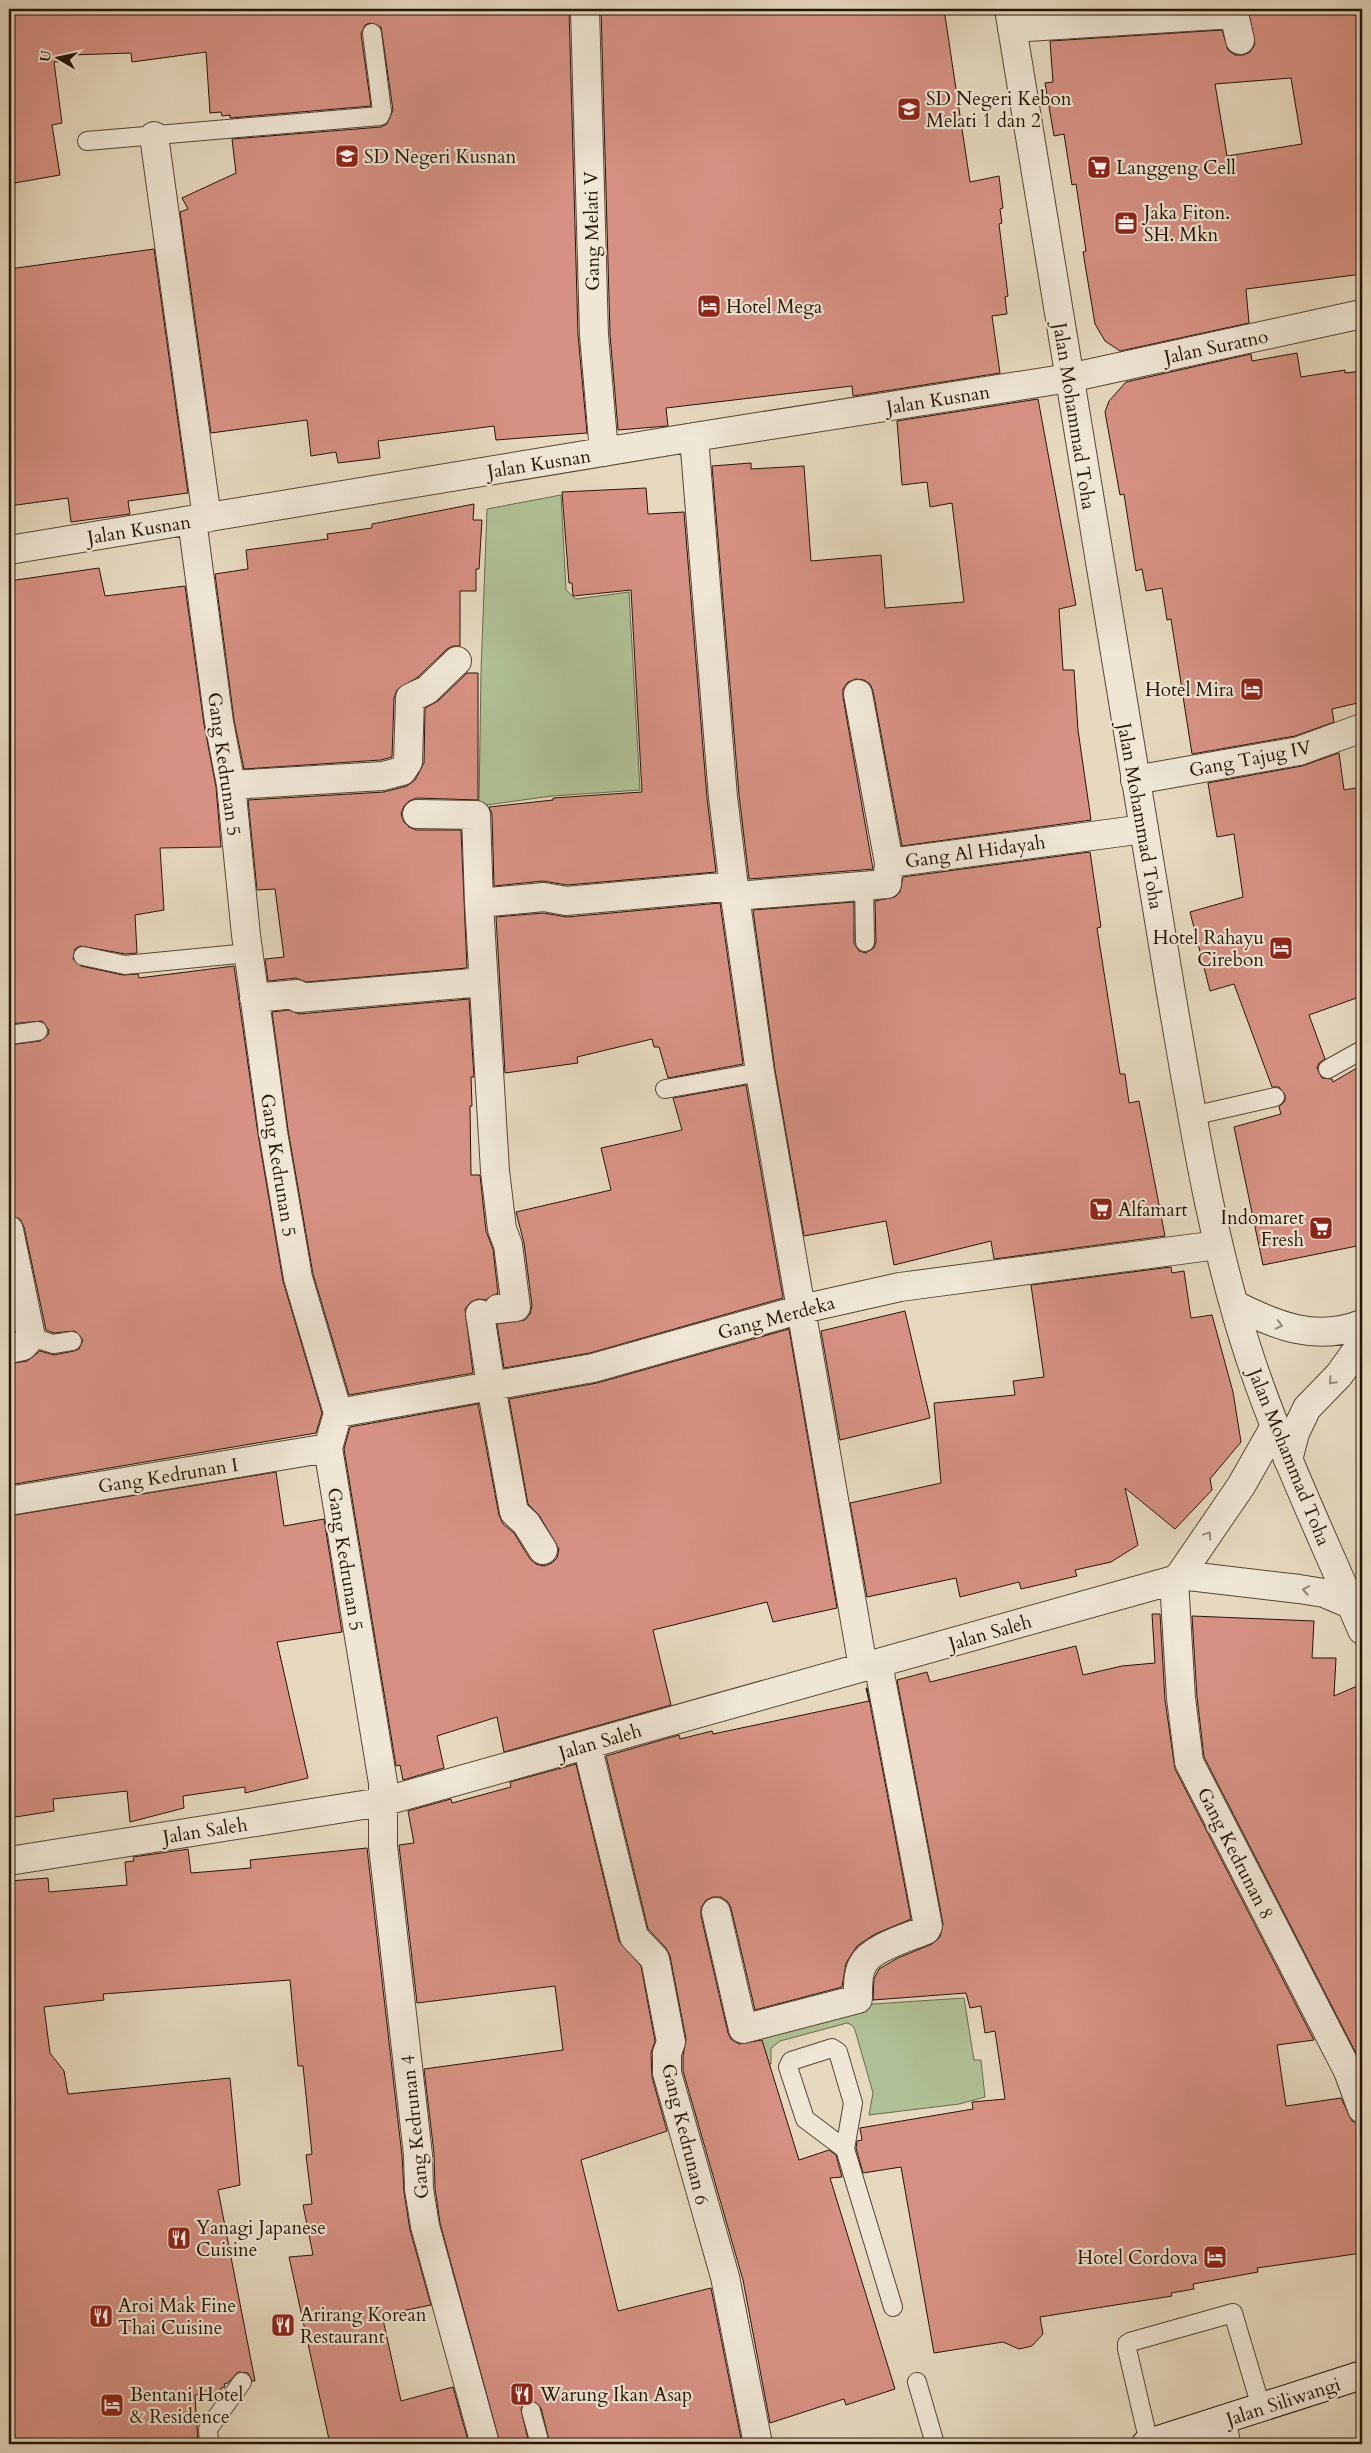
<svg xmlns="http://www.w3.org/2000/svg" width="1371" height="2453" font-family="Cardo,serif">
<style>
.green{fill:#b0c096;stroke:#6a6a4d}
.building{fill:#d79184;stroke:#251504;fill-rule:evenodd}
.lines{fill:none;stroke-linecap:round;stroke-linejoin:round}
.service-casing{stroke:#554633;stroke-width:20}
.minor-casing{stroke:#554633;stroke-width:30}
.tertiary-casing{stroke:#554633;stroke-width:30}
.secondary-casing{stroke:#251504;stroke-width:30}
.service{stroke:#efe6d5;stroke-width:18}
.minor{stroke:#efe6d5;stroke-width:28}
.tertiary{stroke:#efe6d5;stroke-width:28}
.secondary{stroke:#efe6d5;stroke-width:28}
.oneway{stroke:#948877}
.labels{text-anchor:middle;stroke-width:4.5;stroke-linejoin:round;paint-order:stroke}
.poi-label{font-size:19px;fill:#251504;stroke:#efe6d5;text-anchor:start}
.street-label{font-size:19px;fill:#251504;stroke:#efe6d5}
</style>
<rect width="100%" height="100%" fill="#e6d9bf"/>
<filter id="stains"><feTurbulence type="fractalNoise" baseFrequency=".004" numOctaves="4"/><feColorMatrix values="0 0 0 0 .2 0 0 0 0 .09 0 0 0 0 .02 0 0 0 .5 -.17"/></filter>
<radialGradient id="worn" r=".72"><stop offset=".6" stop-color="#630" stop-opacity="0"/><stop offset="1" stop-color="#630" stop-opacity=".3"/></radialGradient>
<path class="green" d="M561 495 566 590 576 599 629 592 640 790 552 796 479 806 481 672 487 509Z
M964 1998 974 2060H981L985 2097 959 2104 869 2115 873 2093 855 2030 852 2025 847 2023 780 2041 771 2048V2064L753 2069 723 2040 858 2005Z"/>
<path class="building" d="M9 9H569L578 335 587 433 496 440 494 426 378 441 380 458 338 463 336 452 311 456 307 420 211 433 180 212 188 209 182 198 236 173 232 139 381 127 387 124 393 110 381 27 370 23 365 25 361 34 371 106 230 118V115L222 116 221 112 210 113 206 52 132 62 131 53 71 55V61L54 62 62 123 52 125 60 175 9 184Z
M601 9H944L970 182 999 176 1003 208 1000 209 1002 223 999 224 1008 296 1005 297 1007 314 992 316 1000 373 853 396 852 386 666 408 668 426 618 430 610 334Z
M1248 9H1362V274L1246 289 1249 323 1120 351 1105 341 1095 324 1083 252 1086 251 1076 184 1072 185 1064 134 1054 136 1045 83 1053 82 1050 41 1222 30 1228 50 1235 55H1243L1250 52 1255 44ZM1291 78 1302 144 1227 156 1215 84Z
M154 249 188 493 128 501 130 514 71 522 68 498 9 506V269Z
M1297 353 1301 377 1345 370V373L1362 371V451L1359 452 1362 471V702L1332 709 1334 722 1295 736 1192 754 1171 619 1167 620 1162 588 1146 591 1142 569 1136 571 1124 494 1120 495 1105 412 1109 401 1126 382 1251 354 1252 361Z
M1038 399 1076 605 1059 609 1063 670H1074L1078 730 1091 820 902 846 873 691 870 684 864 680 856 679 848 682 843 689V697L873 869 749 879 739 795 712 466 751 463V469L804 466 811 561 881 555 885 608 964 602 952 503 930 507 927 482 902 485 897 421Z
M646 488 648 514 684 512 707 798 716 872 567 885 543 881 494 886 492 814 489 807 553 800V798L642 792 631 590 573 596 572 583H569L562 492Z
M474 504 473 520H482L479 569H476V591H460V646H453L447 649 418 677 397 690 394 698 392 757 381 760 244 769 234 720 215 574 248 569 246 550 328 539 327 534 372 528V524Z
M99 568 105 596 185 586 204 724 216 787 221 847 160 848 164 910 135 915 137 953 126 954 80 946 75 949 73 959 81 966 123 975 138 974 139 978 234 966 258 1134 283 1281 322 1413 316 1433 9 1485V1364L27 1361 40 1351 54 1355 74 1351 79 1349 83 1340 75 1331 54 1333 46 1330 24 1227 20 1219 9 1215V1045L40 1041 48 1035 49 1030 42 1021 9 1024V581Z
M467 673H478V800L417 798 409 801 404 806 401 814 404 822 409 827 416 830H461L467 968 306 982 296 978 268 981 265 959 284 957 275 889 257 890 248 800 384 792 407 786 415 780 424 763 425 708 438 701Z
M1339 753 1344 790 1362 787V996L1309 1015 1325 1059 1319 1063 1317 1068 1322 1078 1332 1079 1333 1082 1362 1065V1245L1263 1265 1234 1127 1281 1114 1279 1107 1285 1101V1095L1279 1087H1272L1234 984 1210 991 1190 912 1243 897 1234 834 1217 837 1208 783 1302 766Z
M1090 852 1101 927 1097 928 1120 1074H1125L1129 1103 1139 1101 1165 1236 994 1259 991 1241 894 1265 886 1221 804 1236 775 1070 753 910 854 902V943L859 951 866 953 874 948 876 942 875 901 895 897 900 892 903 877Z
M720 903 743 1064 668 1078 659 1047H654L652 1039 577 1057 578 1063 505 1073 496 917 543 913 567 917Z
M469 999 474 1077H471L472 1106H470L471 1175H480L486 1231 493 1249 498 1293 486 1300 478 1299 471 1302 465 1309 473 1373 349 1395 313 1274 288 1130 272 1012 289 1010 299 1014Z
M746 1085 783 1298 590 1353 504 1368 497 1324 525 1320 530 1314 532 1306 524 1243 516 1212 611 1190 601 1148 682 1130 673 1098Z
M1171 1267 1172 1273 1184 1271 1191 1318 1212 1315 1233 1392 1241 1442 1210 1479 1212 1490 1175 1529 1125 1488 1138 1545 1111 1562 1075 1570 1077 1576 1021 1589 1019 1582 960 1597 956 1578 867 1597 850 1503 941 1483 934 1403 1015 1395 1013 1381 1044 1377 1031 1285Z
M9 1306 14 1332 9 1333Z
M905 1311 930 1418 840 1440 821 1331Z
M789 1329 837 1608 773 1622 767 1602 653 1630 671 1705 504 1752 497 1717 437 1736 444 1768 403 1780 400 1765 396 1766 344 1449 350 1427 478 1404 499 1515 503 1524 514 1533 530 1559 536 1564 544 1566 552 1563 557 1558 559 1549 539 1515 528 1504 509 1399 597 1383Z
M276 1472 284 1526 324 1519 342 1632 277 1642 308 1778 245 1793V1787L183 1796 184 1808 130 1822 127 1791 53 1799 54 1811 9 1818V1516Z
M1152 1614H1160L1165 1700 1175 1769 1314 2040 1277 2045 1286 2106 1341 2098 1352 2121 1362 2124V2253L1257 2268 1258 2272 1193 2284 1194 2289 1171 2293 1172 2296 1040 2317 1043 2334 1032 2346 1019 2349 1003 2342 934 2353 901 2167 863 2173 856 2148 857 2141 862 2140 860 2128 973 2109 972 2102 1005 2099 995 2031 985 2033 981 2006 970 2008 966 1993 873 2000 874 1979 879 1969 898 1958 932 1944 940 1937 943 1924 897 1680 927 1672 930 1682 1076 1646 1083 1675 1122 1666 1155 1663Z
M1192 1616 1314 1621 1312 1658H1336L1334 1696 1362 1684V2065L1204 1757 1197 1697Z
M866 1688H867L911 1919 875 1934 857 1946 846 1963 842 1987 755 2010 731 1908 728 1902 721 1897H713L706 1900 701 1908V1916L728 2033 731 2039 739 2044 762 2040 799 2160 829 2150 836 2155 842 2177 830 2178 895 2389 846 2405 844 2399 770 2423 743 2280 683 2071V2056L686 2039 670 1956 666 1948 648 1929 606 1756 679 1735 680 1739 712 1731 713 1734 869 1701Z
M576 1764 619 1941 641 1966 655 2041 651 2053 652 2077 667 2131 581 2160 618 2311 711 2288 742 2444H550L541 2408 533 2401 524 2403 521 2409 529 2444H500L440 2223 435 2188 434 2153 424 2069 563 2050 555 1986 417 2003 399 1845 414 1843 408 1811 451 1799 452 1803 511 1787 510 1782Z
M367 1848 402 2156 404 2192 410 2230 431 2305 382 2315 401 2401 453 2387 469 2444H330L289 2257 313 2255 303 2205 312 2204 306 2155 312 2154 303 2066H298L290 1980 103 1994 104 2000 44 2007 50 2053 64 2071 68 2094 230 2078 240 2185 218 2190 255 2381H252L248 2373 238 2372 228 2383 224 2384 225 2387 221 2388V2392L195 2395 198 2444H9V1881L48 1878 49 1892 127 1885 125 1862 134 1861 133 1857 182 1850 188 1849 191 1873 251 1868 250 1860Z"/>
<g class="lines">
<g class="service-casing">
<path id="service" d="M87 141 380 116 382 111 372 33
M864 885 865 942
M83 956 125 965 248 953
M9 1035 38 1031
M1328 1069 1362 1050
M665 1089 760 1072
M1192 1116 1275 1097
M31 1337 53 1344 72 1341
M832 2048 838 2052 853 2103 845 2149 805 2119 788 2067 791 2061Z
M845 2149 893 2307
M917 2382 935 2444
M531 2411 540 2444
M1149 2443 1127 2349V2344L1130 2342 1233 2313 1261 2407
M209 2444 208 2429 242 2382"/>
</g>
<g class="minor-casing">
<path id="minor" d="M585 9 594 335 604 452
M1012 28 1234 14 1240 40
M154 136 207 518
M694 437 723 797 735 896 760 1072 863 1667
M192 520 219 722 231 785 246 935 273 1132 298 1278 338 1413 328 1448 383 1783V1846L418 2155 419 2189 425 2226 485 2444
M9 550 694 437 1069 378 1362 314
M858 694 889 863
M1135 780 1299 751 1362 728
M231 785 383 776 402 771 408 762 410 698 427 690 457 661
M417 814 476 815 479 903
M735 896 887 884 889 863 1144 829
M254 998 297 994 298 998 483 982
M9 1230 31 1337 23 1346 9 1349
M1235 1305C1277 1326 1316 1342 1362 1324
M498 1309 516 1307 508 1245 502 1229 495 1171 479 903 544 897 566 901 734 886
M480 1314 491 1386 514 1512 526 1523 543 1550
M338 1413 593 1368 802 1309 900 1287 1218 1245
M1288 1460 1295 1433 1307 1408 1339 1375 1362 1343
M9 1501 328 1448
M1180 1575 1299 1589 1324 1593 1352 1605
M1174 1580 1181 1698 1189 1762 1348 2071 1362 2109
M587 1745 634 1937 655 1959 671 2042 667 2053V2073L725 2277 758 2444
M9 1861 382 1802 1174 1580 1180 1575 1241 1486 1274 1428
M716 1912 743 2029 858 1999C858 1988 857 1974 863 1964 871 1948 909 1937 926 1930L928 1926 878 1663
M1222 2420 1226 2444"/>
</g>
<g class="tertiary-casing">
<path id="tertiary" d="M1009 9 1172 999C1193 1120 1212 1244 1251 1361 1282 1453 1324 1540 1362 1630"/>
</g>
<g class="secondary-casing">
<path id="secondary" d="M1146 2444 1362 2375"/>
</g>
<use href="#service" class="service"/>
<use href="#minor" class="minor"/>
<use href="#tertiary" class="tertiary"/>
<use href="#secondary" class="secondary"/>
</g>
<defs><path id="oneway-chevron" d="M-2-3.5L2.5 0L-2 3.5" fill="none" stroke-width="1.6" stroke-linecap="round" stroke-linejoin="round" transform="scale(1.25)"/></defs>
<g class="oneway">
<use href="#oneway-chevron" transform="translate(1279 1325) rotate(14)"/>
<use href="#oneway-chevron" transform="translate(1332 1381) rotate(133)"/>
<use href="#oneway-chevron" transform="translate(1208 1535) rotate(-56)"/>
<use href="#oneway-chevron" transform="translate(1306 1590) rotate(-170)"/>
</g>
<defs>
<g id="school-square" transform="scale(1.25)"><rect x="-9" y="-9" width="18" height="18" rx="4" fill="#8f2418" stroke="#efe6d5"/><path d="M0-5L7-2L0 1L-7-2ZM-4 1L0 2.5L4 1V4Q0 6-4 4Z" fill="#fff"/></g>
<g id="supermarket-square" transform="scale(1.25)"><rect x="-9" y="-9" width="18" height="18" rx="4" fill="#8f2418" stroke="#efe6d5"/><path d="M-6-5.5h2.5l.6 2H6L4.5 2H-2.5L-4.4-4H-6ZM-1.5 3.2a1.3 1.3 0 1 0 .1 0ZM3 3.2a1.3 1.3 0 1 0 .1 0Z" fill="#fff"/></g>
<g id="office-square" transform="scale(1.25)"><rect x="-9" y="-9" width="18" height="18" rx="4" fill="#8f2418" stroke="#efe6d5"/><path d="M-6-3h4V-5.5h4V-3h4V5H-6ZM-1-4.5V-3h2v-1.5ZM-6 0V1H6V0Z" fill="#fff"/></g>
<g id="hotel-square" transform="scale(1.25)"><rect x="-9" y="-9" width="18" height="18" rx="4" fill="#8f2418" stroke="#efe6d5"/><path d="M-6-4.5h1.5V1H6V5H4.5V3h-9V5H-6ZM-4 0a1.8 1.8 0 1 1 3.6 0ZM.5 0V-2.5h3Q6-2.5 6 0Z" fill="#fff"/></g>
<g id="restaurant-square" transform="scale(1.25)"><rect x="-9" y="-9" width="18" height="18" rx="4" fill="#8f2418" stroke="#efe6d5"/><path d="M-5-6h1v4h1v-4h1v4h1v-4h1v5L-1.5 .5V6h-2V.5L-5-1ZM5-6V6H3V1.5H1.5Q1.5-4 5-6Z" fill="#fff"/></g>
</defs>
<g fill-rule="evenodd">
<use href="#school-square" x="909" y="109"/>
<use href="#school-square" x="347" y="156"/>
<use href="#supermarket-square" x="1099" y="167"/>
<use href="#office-square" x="1126" y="223"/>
<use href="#hotel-square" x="709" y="306"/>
<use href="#hotel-square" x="1252" y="689"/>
<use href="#hotel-square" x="1281" y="948"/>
<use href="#supermarket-square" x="1101" y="1209"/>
<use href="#supermarket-square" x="1321" y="1228"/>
<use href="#restaurant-square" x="179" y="2238"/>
<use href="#hotel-square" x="1215" y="2257"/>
<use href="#restaurant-square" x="101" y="2316"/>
<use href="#restaurant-square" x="283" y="2325"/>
<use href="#restaurant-square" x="522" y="2394"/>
<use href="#hotel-square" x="112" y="2405"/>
</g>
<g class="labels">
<g class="poi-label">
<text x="926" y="105">SD Negeri Kebon<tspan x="926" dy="22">Melati 1 dan 2</tspan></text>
<text x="364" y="163">SD Negeri Kusnan</text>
<text x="1116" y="174">Langgeng Cell</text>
<text x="1144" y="219">Jaka Fiton.<tspan x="1144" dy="22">SH. Mkn</tspan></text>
<text x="726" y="313">Hotel Mega</text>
<text x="1234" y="696" text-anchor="end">Hotel Mira</text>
<text x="1264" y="944" text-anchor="end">Hotel Rahayu<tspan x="1264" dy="22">Cirebon</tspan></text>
<text x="1118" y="1216">Alfamart</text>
<text x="1304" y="1224" text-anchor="end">Indomaret<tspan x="1304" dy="22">Fresh</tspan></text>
<text x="196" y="2234">Yanagi Japanese<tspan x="196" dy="22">Cuisine</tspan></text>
<text x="1198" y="2264" text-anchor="end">Hotel Cordova</text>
<text x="118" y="2312">Aroi Mak Fine<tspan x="118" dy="22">Thai Cuisine</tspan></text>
<text x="300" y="2321">Arirang Korean<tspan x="300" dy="22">Restaurant</tspan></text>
<text x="130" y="2401">Bentani Hotel<tspan x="130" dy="22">&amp; Residence</tspan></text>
<text x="540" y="2401">Warung Ikan Asap</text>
</g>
<g class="street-label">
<text transform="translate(591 231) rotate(-91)" y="7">Gang Melati V</text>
<text transform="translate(1216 346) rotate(-12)" y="7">Jalan Suratno</text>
<text transform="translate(938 399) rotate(-9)" y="7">Jalan Kusnan</text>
<text transform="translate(1075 416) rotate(81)" y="7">Jalan Mohammad Toha</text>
<text transform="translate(539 463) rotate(-9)" y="7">Jalan Kusnan</text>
<text transform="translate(139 529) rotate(-9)" y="7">Jalan Kusnan</text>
<text transform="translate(1250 758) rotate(-11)" y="7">Gang Tajug IV</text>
<text transform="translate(225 764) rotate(82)" y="7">Gang Kedrunan 5</text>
<text transform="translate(1141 816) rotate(80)" y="7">Jalan Mohammad Toha</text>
<text transform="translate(975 851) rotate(-8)" y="7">Gang Al Hidayah</text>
<text transform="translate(279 1165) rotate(81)" y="7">Gang Kedrunan 5</text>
<text transform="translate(776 1317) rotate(-15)" y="7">Gang Merdeka</text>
<text transform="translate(1290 1457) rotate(68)" y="7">Jalan Mohammad Toha</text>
<text transform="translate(168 1475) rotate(-9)" y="7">Gang Kedrunan I</text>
<text transform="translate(346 1559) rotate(81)" y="7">Gang Kedrunan 5</text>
<text transform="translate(990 1632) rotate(-16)" y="7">Jalan Saleh</text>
<text transform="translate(600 1741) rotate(-16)" y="7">Jalan Saleh</text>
<text transform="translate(205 1830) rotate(-9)" y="7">Jalan Saleh</text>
<text transform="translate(1236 1853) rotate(63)" y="7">Gang Kedrunan 8</text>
<text transform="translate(414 2127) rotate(-96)" y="7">Gang Kedrunan 4</text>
<text transform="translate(686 2134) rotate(76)" y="7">Gang Kedrunan 6</text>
<text transform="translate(1283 2401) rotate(-18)" y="7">Jalan Siliwangi</text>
</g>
</g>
<rect width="1371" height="2453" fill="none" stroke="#e6d9bf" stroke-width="30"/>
<rect x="10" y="10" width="1351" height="2433" fill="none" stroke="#251504" stroke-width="2.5"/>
<rect x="15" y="15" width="1341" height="2423" fill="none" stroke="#251504"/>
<g transform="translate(58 58) rotate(279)" stroke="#efe6d5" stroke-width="4" paint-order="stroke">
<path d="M0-4L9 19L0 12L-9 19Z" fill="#251504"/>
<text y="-8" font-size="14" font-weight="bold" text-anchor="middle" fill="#251504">U</text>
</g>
<rect width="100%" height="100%" filter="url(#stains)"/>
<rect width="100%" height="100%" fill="url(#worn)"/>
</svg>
